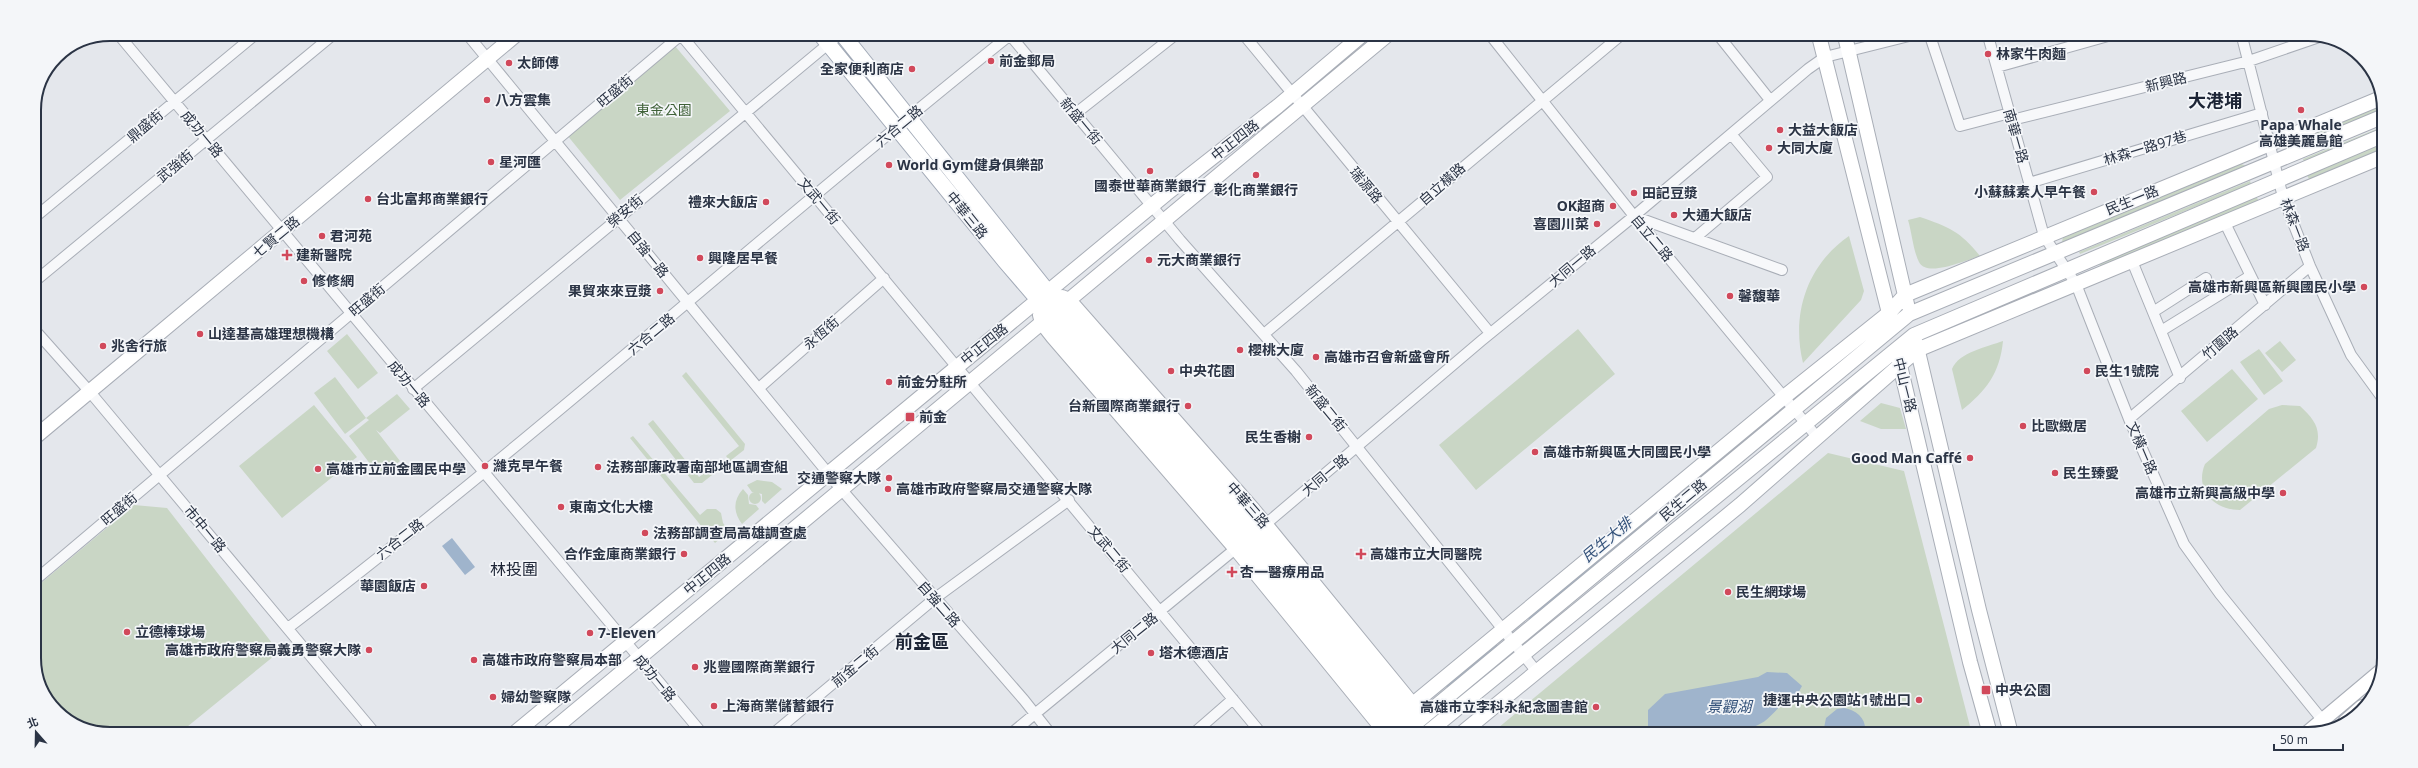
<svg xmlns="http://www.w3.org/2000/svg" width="2418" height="768" font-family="'Noto Sans','Noto Sans TC',sans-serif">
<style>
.green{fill:#c9d6c5}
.water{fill:#9fb4cc}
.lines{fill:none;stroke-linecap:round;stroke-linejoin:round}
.stream{stroke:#9fb4cc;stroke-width:3}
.street-casing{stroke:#a9aeb7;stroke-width:12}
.secondary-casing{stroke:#a9aeb7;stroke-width:16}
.primary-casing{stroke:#a3abb8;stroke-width:17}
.street{stroke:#f7f8fa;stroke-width:10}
.secondary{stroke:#fff;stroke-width:14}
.primary{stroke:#fff;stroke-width:15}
.poi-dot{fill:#d1495b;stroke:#f4f6f9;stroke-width:1.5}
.labels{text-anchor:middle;stroke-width:3.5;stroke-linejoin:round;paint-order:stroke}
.poi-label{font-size:14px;font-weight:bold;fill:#2b3445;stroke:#f4f6f9;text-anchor:start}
.street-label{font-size:14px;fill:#2b3445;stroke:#f4f6f9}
.park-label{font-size:14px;fill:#3f6138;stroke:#f4f6f9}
.water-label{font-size:15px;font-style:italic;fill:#34527a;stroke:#f4f6f9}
.quarter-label{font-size:16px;fill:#1d2536;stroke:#f4f6f9}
.district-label{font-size:18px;font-weight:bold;fill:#1d2536;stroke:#f4f6f9}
.rim{fill:none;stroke:#2b3445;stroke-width:2}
</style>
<rect width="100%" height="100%" fill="#e4e7ec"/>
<path class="green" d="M675 46 730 111 620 200 567 135Z
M2383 103 2384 113 2299 147 2296 140Z
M2384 126V129L2304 162 2303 159Z
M2384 139V153L2310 181 2307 175Z
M2241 164 2247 166 2064 244 2062 242 2063 237Z
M2250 181 2251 184 2080 254 2079 252Z
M2255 195 2259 201 2101 268 2099 263Z
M1920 217C1949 227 1960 231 1980 256 1966 260 1927 278 1919 262 1913 250 1912 233 1908 220Z
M1849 236 1864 291 1861 300 1803 363C1791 314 1807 265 1849 236Z
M1578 329 1615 374 1476 490 1439 445Z
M347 334 378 373 358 389 327 351Z
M2003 341C2000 373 1986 391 1962 410L1952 369C1959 352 1987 347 2003 341Z
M2280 341 2296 360 2282 372 2265 353Z
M2259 349 2283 381 2264 395 2240 362Z
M2232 369 2258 399 2207 442 2181 411Z
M686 372 745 444 744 450 730 461 726 456 739 446 682 376Z
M335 377 366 418 397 394 410 409 380 433 376 430 400 461 380 477 349 436 369 420 366 418 345 434 314 393Z
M1881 403 1900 408 1906 429H1881L1860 421Z
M314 405 357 457 282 518 239 466Z
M2282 405 2300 406C2314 419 2322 429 2316 448L2240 510C2215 510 2194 490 2205 464L2269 409Z
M653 420 699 477 713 467 717 471 702 483H694L648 424Z
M633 436 700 515 707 509H716L721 513 723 523 729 531 715 543 630 438Z
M1828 453 1904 471 1972 734 1492 733Z
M757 480 772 482 782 489 765 504 762 501V494L752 492 747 485Z
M743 489 748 495 749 504 756 505 759 509 742 524C733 512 733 500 743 489Z
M749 498a6 6 0 1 1 12 0a6 6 0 1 1-12 0Z
M134 505 167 508 279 652 182 731H90L50 705 34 664V589Z"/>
<path class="water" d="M452 538 475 567 465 575 442 546Z
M1767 672 1787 673 1802 686 1797 695C1779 702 1773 718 1758 725 1725 740 1683 733 1648 733V710L1665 694 1758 677Z
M1844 708C1857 710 1867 719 1865 733H1823L1826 718 1837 709Z"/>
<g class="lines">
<path class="stream" d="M1725 456 1760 428
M1530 618 1698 479
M1448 686 1496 646"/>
<g class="street-casing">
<path id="street" d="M118 34 701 732
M467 34 841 489 1024 700 1050 733
M681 35 1261 733
M1010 35 1180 240 1296 371 1537 672
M1244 35 1490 333
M1491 36 1634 216 1817 437
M1719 36 1770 100
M1930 36 1960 126 2010 113
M1988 36 2044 236 2076 284 2129 419 2184 544 2220 594 2328 727
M2242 37 2283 197 2310 266 2351 355 2383 399
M1997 67 2108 36
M1075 114 1175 35
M2012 120 2249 61 2319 37
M2029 183 2262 113
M1636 217 1782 270
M34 218 256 34
M2224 221 2265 305
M1695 238 1767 177 1731 134
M2132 261 2180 378
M34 282 334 34
M2153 312 2206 278
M34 329 90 392 374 732
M2161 331 2250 276
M1264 334 1620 36
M759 388 884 278
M413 389 839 35
M2129 419 2310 266
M1260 529 1481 341 1634 216 1808 69 1825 57 1909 36
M34 581 681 35
M288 628C535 439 767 229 1010 35
M775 732 934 599 1069 500
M1013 732 1240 545
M1194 733 1233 699"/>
</g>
<g class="secondary-casing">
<path id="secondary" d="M1819 36 1891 321
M1845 36 1907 304
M1062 297 1069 300 1252 508 1418 711
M1040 315 1042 323 1053 337 1236 549 1386 733
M1916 343 1979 610 2011 734
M1898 357 1970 662 1990 734
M34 438 517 34
M2345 722 2362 707
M516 732 1166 194 1278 106 1362 35
M550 732 1386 36
M1405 732 1909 314 2384 116
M1378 733 1784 397 1889 313 1905 295 2381 98
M1427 733 1914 335 2384 135
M1462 733 1740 505 1917 350 2384 156
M2306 734 2381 671"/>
</g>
<g class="primary-casing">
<path id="primary" d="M821 35 1004 260 1232 526 1401 733
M843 35 1048 292 1255 533 1419 733"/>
</g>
<use href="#street" class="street"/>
<use href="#secondary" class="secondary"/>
<use href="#primary" class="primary"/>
</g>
<g class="poi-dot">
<circle cx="1988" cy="54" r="4"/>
<circle cx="991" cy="61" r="4"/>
<circle cx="509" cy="63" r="4"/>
<circle cx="912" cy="69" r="4"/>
<circle cx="487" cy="100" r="4"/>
<circle cx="2301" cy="110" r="4"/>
<circle cx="1780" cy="130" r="4"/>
<circle cx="1769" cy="148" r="4"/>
<circle cx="491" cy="162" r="4"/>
<circle cx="889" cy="165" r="4"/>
<circle cx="1150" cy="171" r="4"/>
<circle cx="1256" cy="175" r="4"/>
<circle cx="2094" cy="192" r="4"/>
<circle cx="1634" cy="193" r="4"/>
<circle cx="368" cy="199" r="4"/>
<circle cx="766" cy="202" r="4"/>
<circle cx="1613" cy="206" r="4"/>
<circle cx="1674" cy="215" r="4"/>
<circle cx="1597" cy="224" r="4"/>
<circle cx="322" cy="236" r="4"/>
<path d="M285 249h4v4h4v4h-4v4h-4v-4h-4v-4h4z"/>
<circle cx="700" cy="258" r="4"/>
<circle cx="1149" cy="260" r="4"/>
<circle cx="304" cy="281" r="4"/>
<circle cx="2364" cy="287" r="4"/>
<circle cx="660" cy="291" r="4"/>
<circle cx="1730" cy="296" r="4"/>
<circle cx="200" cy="334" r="4"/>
<circle cx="103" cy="346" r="4"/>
<circle cx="1240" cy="350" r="4"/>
<circle cx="1316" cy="357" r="4"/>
<circle cx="1171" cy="371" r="4"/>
<circle cx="2087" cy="371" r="4"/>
<circle cx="889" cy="382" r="4"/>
<circle cx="1188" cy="406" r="4"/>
<rect x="905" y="412" width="10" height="10" rx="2"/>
<circle cx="2023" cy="426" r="4"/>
<circle cx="1309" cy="437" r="4"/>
<circle cx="1535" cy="452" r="4"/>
<circle cx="1970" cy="458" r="4"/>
<circle cx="485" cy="466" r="4"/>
<circle cx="598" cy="467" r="4"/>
<circle cx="318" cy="469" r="4"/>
<circle cx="2055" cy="473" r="4"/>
<circle cx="889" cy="478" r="4"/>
<circle cx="888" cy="489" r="4"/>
<circle cx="2283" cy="493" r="4"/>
<circle cx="561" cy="507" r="4"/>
<circle cx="645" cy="533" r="4"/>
<circle cx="684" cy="554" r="4"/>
<path d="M1359 548h4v4h4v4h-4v4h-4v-4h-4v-4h4z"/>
<path d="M1230 566h4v4h4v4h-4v4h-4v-4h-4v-4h4z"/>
<circle cx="424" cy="586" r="4"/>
<circle cx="1728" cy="592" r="4"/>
<circle cx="127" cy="632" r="4"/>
<circle cx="590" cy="633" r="4"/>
<circle cx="369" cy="650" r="4"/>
<circle cx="1151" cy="653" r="4"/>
<circle cx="474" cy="660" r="4"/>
<circle cx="695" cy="667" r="4"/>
<rect x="1981" y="685" width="10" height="10" rx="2"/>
<circle cx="493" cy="697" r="4"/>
<circle cx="1919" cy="700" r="4"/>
<circle cx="714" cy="706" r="4"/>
<circle cx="1596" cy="707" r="4"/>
</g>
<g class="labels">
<g class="poi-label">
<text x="1996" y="59">林家牛肉麵</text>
<text x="999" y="66">前金郵局</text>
<text x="517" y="68">太師傅</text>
<text x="904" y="74" text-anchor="end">全家便利商店</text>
<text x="495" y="105">八方雲集</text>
<text x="2301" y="130" text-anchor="middle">Papa Whale<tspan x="2301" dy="16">高雄美麗島館</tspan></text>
<text x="1788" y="135">大益大飯店</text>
<text x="1777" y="153">大同大廈</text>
<text x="499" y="167">星河匯</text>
<text x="897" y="170">World Gym健身俱樂部</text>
<text x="1150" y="191" text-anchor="middle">國泰世華商業銀行</text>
<text x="1256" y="195" text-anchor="middle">彰化商業銀行</text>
<text x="2086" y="197" text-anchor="end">小蘇蘇素人早午餐</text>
<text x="1642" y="198">田記豆漿</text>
<text x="376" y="204">台北富邦商業銀行</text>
<text x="758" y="207" text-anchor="end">禮來大飯店</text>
<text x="1605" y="211" text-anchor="end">OK超商</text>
<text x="1682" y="220">大通大飯店</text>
<text x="1589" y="229" text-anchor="end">喜園川菜</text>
<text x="330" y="241">君河苑</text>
<text x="296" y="260">建新醫院</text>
<text x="708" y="263">興隆居早餐</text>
<text x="1157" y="265">元大商業銀行</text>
<text x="312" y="286">修修網</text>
<text x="2356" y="292" text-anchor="end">高雄市新興區新興國民小學</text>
<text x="652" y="296" text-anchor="end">果貿來來豆漿</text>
<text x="1738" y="301">馨馥華</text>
<text x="208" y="339">山達基高雄理想機構</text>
<text x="111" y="351">兆舍行旅</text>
<text x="1248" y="355">櫻桃大廈</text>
<text x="1324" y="362">高雄市召會新盛會所</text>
<text x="1179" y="376">中央花園</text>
<text x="2095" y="376">民生1號院</text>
<text x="897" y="387">前金分駐所</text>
<text x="1180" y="411" text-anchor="end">台新國際商業銀行</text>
<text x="919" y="422">前金</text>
<text x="2031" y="431">比歐緻居</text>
<text x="1301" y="442" text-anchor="end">民生香榭</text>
<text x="1543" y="457">高雄市新興區大同國民小學</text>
<text x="1962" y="463" text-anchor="end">Good Man Caffé</text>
<text x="493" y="471">濰克早午餐</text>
<text x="606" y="472">法務部廉政署南部地區調查組</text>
<text x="326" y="474">高雄市立前金國民中學</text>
<text x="2063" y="478">民生臻愛</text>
<text x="881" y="483" text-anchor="end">交通警察大隊</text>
<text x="896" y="494">高雄市政府警察局交通警察大隊</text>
<text x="2275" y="498" text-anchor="end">高雄市立新興高級中學</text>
<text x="569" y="512">東南文化大樓</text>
<text x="653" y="538">法務部調查局高雄調查處</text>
<text x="676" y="559" text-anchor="end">合作金庫商業銀行</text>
<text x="1370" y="559">高雄市立大同醫院</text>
<text x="1240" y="577">杏一醫療用品</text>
<text x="416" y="591" text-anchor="end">華園飯店</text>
<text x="1736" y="597">民生網球場</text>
<text x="135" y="637">立德棒球場</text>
<text x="598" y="638">7-Eleven</text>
<text x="361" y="655" text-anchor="end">高雄市政府警察局義勇警察大隊</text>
<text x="1159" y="658">塔木德酒店</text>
<text x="482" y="665">高雄市政府警察局本部</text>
<text x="703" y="672">兆豐國際商業銀行</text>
<text x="1995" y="695">中央公園</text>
<text x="501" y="702">婦幼警察隊</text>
<text x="1911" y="705" text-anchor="end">捷運中央公園站1號出口</text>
<text x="722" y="711">上海商業儲蓄銀行</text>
<text x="1588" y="712" text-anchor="end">高雄市立李科永紀念圖書館</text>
</g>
<g class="street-label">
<text transform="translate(2166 82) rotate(-14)" y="5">新興路</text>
<text transform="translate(615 91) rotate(-40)" y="5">旺盛街</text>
<text transform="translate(1081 121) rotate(50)" y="5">新盛一街</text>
<text transform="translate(145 126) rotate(-40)" y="5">鼎盛街</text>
<text transform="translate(899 126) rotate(-40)" y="5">六合二路</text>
<text transform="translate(202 134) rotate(50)" y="5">成功一路</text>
<text transform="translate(2016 136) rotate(74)" y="5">南華一路</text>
<text transform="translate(1235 140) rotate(-38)" y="5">中正四路</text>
<text transform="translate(2145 148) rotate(-17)" y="5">林森一路97巷</text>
<text transform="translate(175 166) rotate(-39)" y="5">武強街</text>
<text transform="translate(1442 184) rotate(-41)" y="5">自立橫路</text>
<text transform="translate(1366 185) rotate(50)" y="5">瑞源路</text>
<text transform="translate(2132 200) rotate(-22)" y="5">民生一路</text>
<text transform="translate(819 201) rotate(50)" y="5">文武一街</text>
<text transform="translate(625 211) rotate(-40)" y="5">榮安街</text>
<text transform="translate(967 215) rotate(51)" y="5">中華三路</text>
<text transform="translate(2295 225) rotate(69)" y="5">林森一路</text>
<text transform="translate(276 237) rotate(-40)" y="5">七賢二路</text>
<text transform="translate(1652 238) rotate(50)" y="5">自立二路</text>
<text transform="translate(648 254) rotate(51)" y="5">自強一路</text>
<text transform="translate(1572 266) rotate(-40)" y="5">大同一路</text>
<text transform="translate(367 300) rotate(-40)" y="5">旺盛街</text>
<text transform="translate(821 333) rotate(-41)" y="5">永恆街</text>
<text transform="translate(651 334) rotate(-40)" y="5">六合二路</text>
<text transform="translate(2220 343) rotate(-41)" y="5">竹圍路</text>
<text transform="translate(984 344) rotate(-39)" y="5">中正四路</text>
<text transform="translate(409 384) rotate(50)" y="5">成功一路</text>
<text transform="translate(1905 385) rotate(76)" y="5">中山一路</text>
<text transform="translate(1326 408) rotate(51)" y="5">新盛二街</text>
<text transform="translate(2142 448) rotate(67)" y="5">文橫一路</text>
<text transform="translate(1325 475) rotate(-40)" y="5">大同一路</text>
<text transform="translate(1683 500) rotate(-40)" y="5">民生二路</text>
<text transform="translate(1248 505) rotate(49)" y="5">中華三路</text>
<text transform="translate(119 509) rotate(-40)" y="5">旺盛街</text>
<text transform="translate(205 529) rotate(50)" y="5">市中一路</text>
<text transform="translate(400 539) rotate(-38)" y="5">六合二路</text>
<text transform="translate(1109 549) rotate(50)" y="5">文武二街</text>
<text transform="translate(707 574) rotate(-39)" y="5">中正四路</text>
<text transform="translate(939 604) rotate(49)" y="5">自強二路</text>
<text transform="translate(1134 633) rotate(-39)" y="5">大同二路</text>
<text transform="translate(855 666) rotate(-40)" y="5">前金二街</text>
<text transform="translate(655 678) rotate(50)" y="5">成功一路</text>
</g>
<g class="park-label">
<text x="664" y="115">東金公園</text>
</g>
<g class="water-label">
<text transform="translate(1607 540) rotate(-40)" y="5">民生大排</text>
<text x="1729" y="712">景觀湖</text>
</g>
<g class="quarter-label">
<text x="514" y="575">林投圍</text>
</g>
<g class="district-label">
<text x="2215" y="107">大港埔</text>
<text x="922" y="648">前金區</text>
</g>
</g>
<path d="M0 0H2418V768H0ZM110 41H2308A69 69 0 0 1 2377 110V658A69 69 0 0 1 2308 727H110A69 69 0 0 1 41 658V110A69 69 0 0 1 110 41Z" fill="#f4f6f9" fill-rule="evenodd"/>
<path class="rim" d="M110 41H2308A69 69 0 0 1 2377 110V658A69 69 0 0 1 2308 727H110A69 69 0 0 1 41 658V110A69 69 0 0 1 110 41Z"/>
<g transform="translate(36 732) rotate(340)" stroke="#f4f6f9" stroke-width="3" paint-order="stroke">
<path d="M0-3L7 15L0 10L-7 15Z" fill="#2b3445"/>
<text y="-6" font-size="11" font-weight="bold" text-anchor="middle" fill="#2b3445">北</text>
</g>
<path d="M2274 744v6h69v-6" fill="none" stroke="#2b3445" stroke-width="2"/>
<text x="2280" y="744" font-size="12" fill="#2b3445" stroke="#f4f6f9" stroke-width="3" paint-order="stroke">50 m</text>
</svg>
